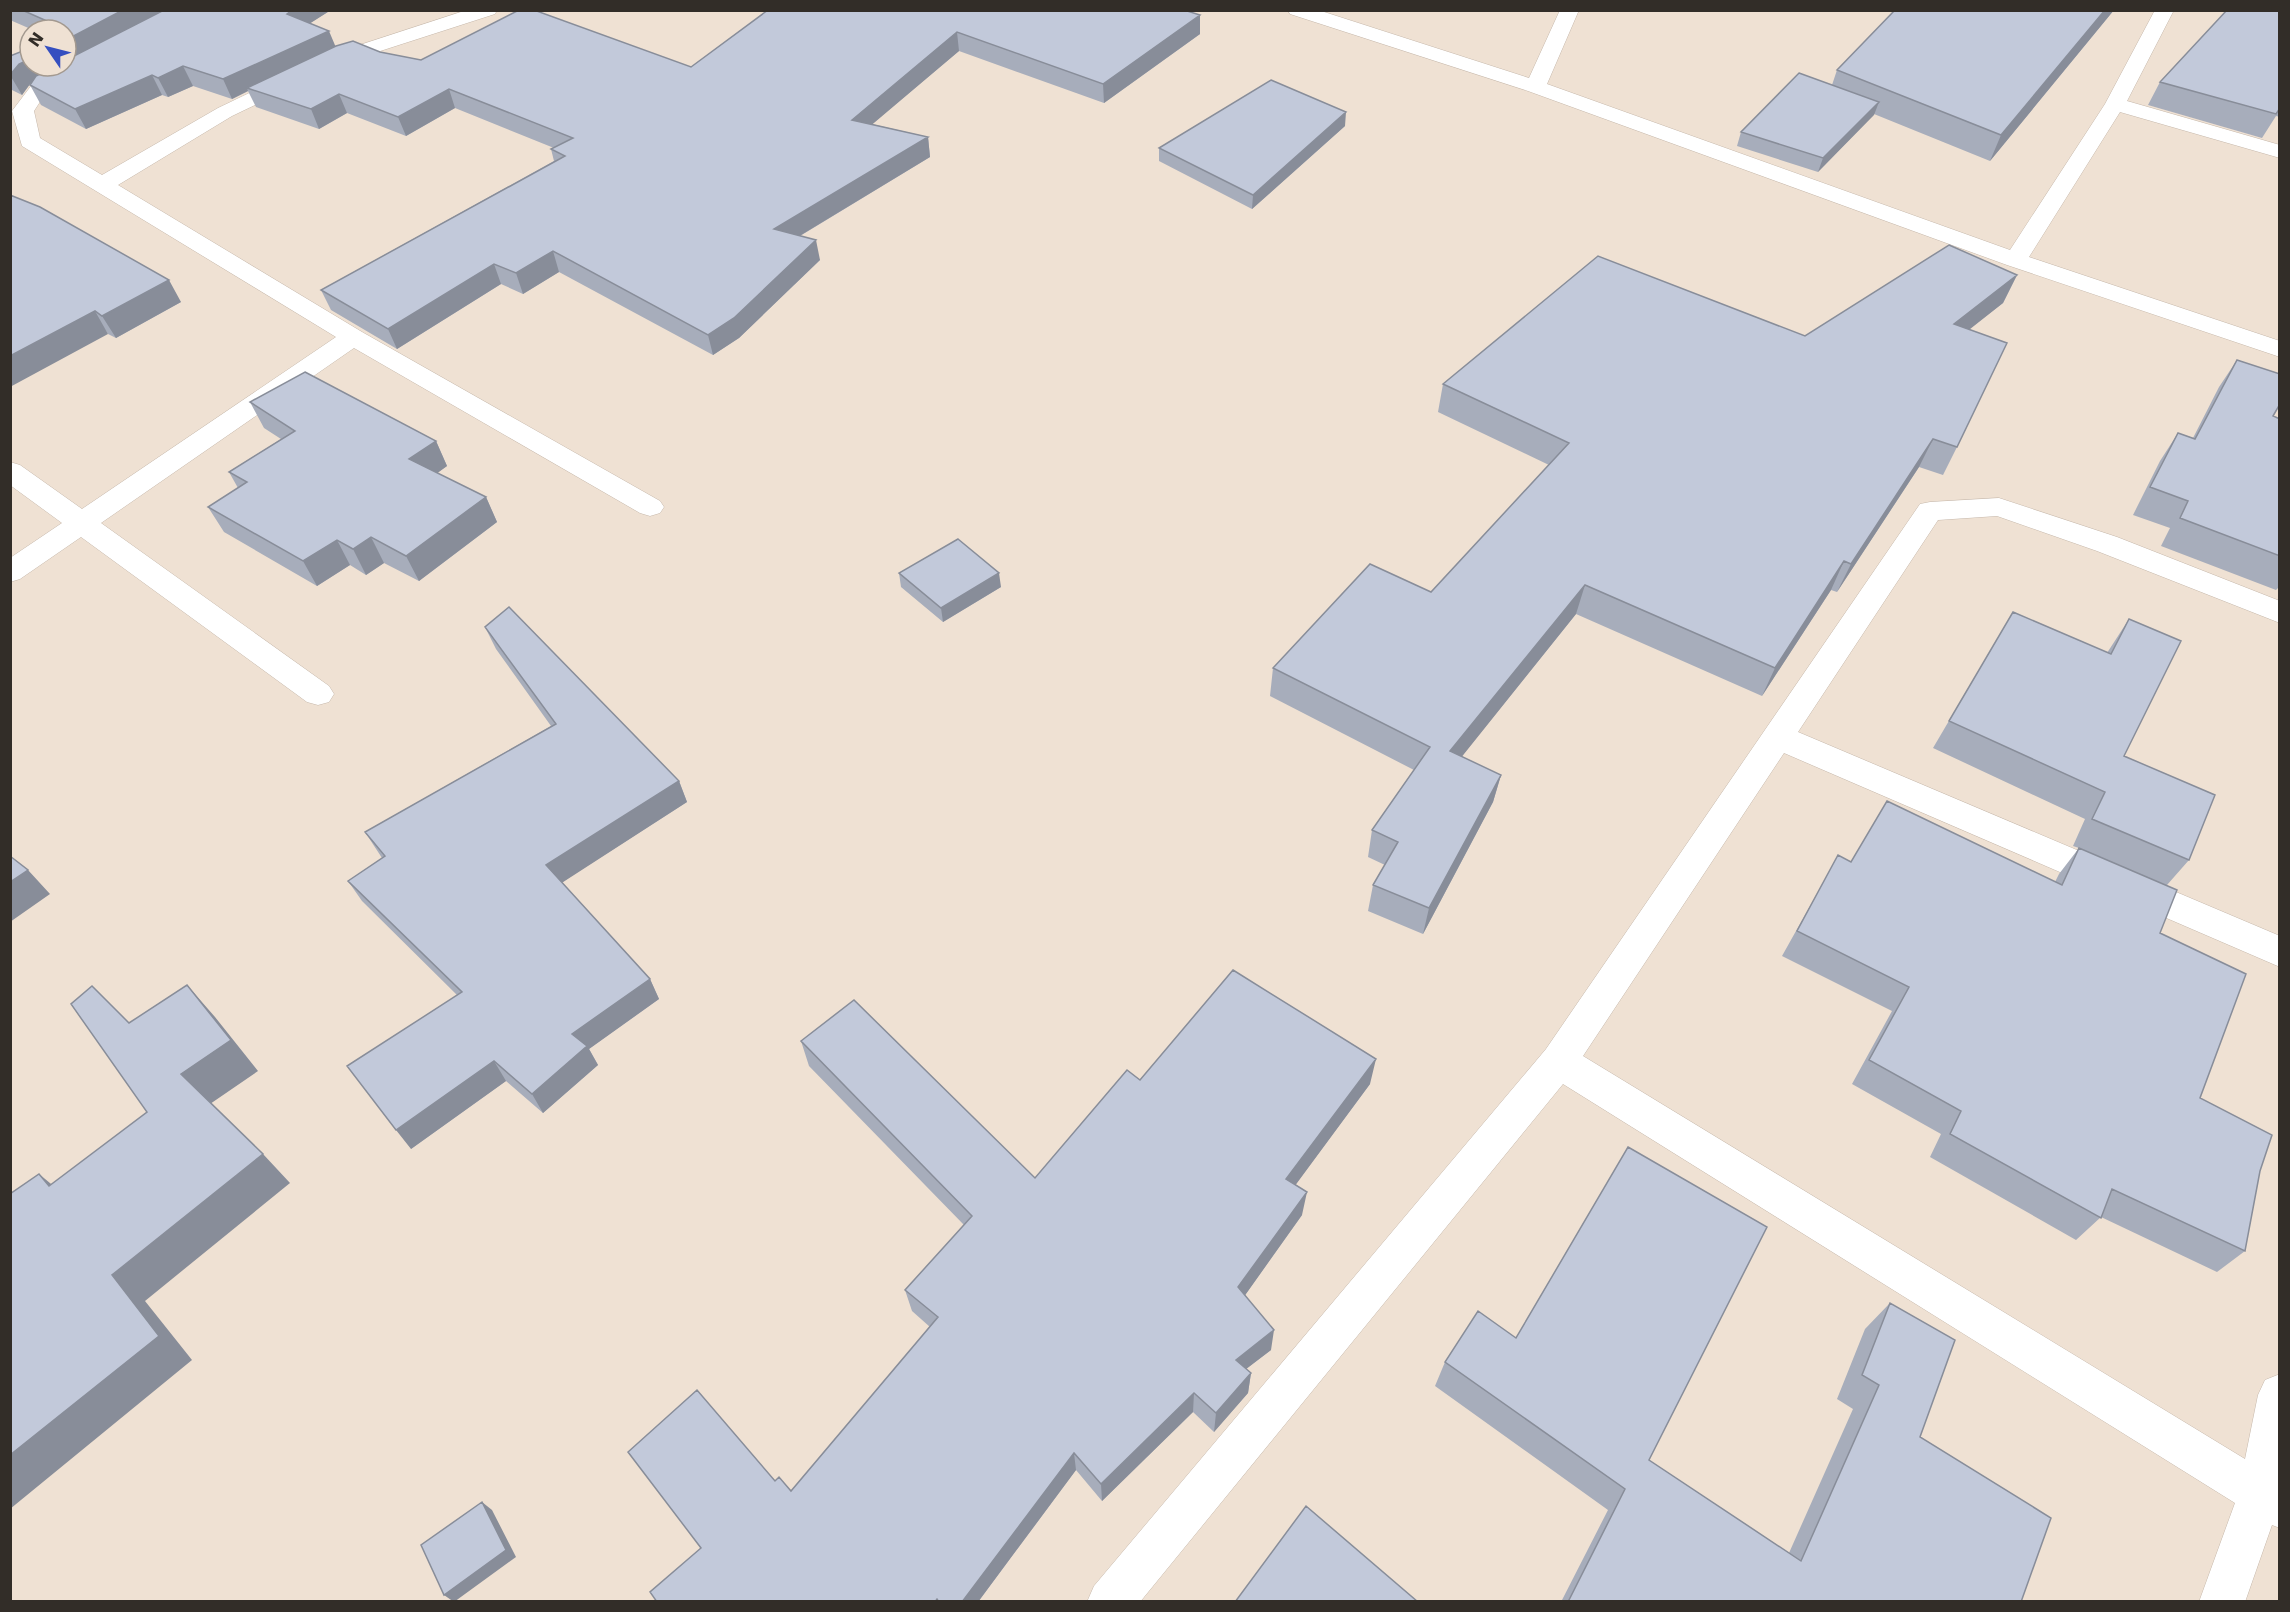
<svg xmlns="http://www.w3.org/2000/svg" width="2290" height="1612" font-family="'DejaVu Sans',sans-serif">
<style>
.lines{fill:none;stroke-linecap:round;stroke-linejoin:round}
.minor-casing{stroke:#c6b8ab;stroke-width:1}
.minor{fill:#fff;fill-rule:evenodd}
.wall{fill:#a7adbb}
.shaded-wall{fill:#888d99}
.building{fill:#c2c9da;stroke:#888d99;stroke-width:1.5}
</style>
<rect width="100%" height="100%" fill="#efe1d3"/>
<g class="lines">
<g class="minor-casing">
<path id="minor" d="M467 10H497L495 14 343 63 232 116 118 185 362 332 660 501 664 507 660 513 650 516 640 513 354 348 101 523 329 686 334 694 329 702 318 705 307 702 81 537 20 579 10 582V558L62 523 10 485V462L20 465 82 509 336 337 22 146 12 111 31 86 64 68H78L81 72 78 76 45 94 34 111 40 138 102 175 218 108 329 55Z
M1288 10H1318L1529 78 1560 10H1579L1547 84 2010 250 2105 104 2155 10H2174L2127 101 2280 145V158L2120 112 2029 257 2280 341V357L2007 265 1528 91 1290 14Z
M1999 498 2117 537 2280 601V623L2097 551 1997 516 1938 520 1798 732 2280 936V967L1784 753 1583 1056 2245 1459 2258 1395 2265 1380 2280 1374V1528L2272 1525 2245 1602H2199L2235 1503 1563 1084 1140 1602H1087L1094 1586 1546 1049 1920 504 1930 502Z"/>
</g>
<use href="#minor" class="minor"/>
</g>
<path class="wall" d="M10 10H331L310 23 335 46 380 52 421 60 691 67 768 10 1200 34 1104 103 959 51 872 124 928 137 930 157 800 236 820 260 739 338 713 355 559 272 523 294 501 284 397 349 331 310 321 290 554 161 551 149 554 148 455 108 406 136 347 113 319 129 256 107 248 91 232 99 193 86 168 97 162 95 86 129 41 105 30 85V84L22 95 10 89V56L30 66 66 30H33L10 20Z
M2114 10 1990 161 1874 114 1818 172 1737 146 1741 132 1832 85 1837 70Z
M2280 10V117L2276 116 2262 138 2148 105 2160 82Z
M1345 126 1252 209 1159 161V148Z
M10 195 181 302 116 338 108 334Z
M2017 275 2003 303 1969 329 1957 447 1943 475 1919 467 1837 592 1831 590 1762 696 1576 614 1461 757 1501 775 1493 802 1423 934 1368 911 1373 885 1385 865 1368 857 1372 830 1414 770 1270 696 1273 668 1431 592 1549 465 1438 412 1443 384 1805 336Z
M2237 360 2273 416 2280 419V586L2276 590 2161 546 2170 528 2133 515 2160 461 2178 433 2193 438 2219 387Z
M250 402 436 441 447 466 437 473 486 497 497 522 419 581 384 563 366 575 350 565 317 586 224 532 208 507 238 488 229 472 281 439 264 428Z
M899 573 1001 587 943 622 901 587Z
M2013 612 2107 653 2129 619 2124 756 2189 860 2167 885 2160 933 2200 1098 2260 1171 2245 1251 2217 1272 2101 1217 2076 1240 1930 1157 1941 1134 1852 1084 1892 1011 1782 956 1824 881 1851 862 2055 882 2059 874 2079 848 2073 846 2085 819 1933 748Z
M485 627 679 781 687 802 562 882 650 979 659 999 589 1049 598 1065 543 1113 506 1081 411 1149 457 995 362 901 348 881 382 858 365 832 551 726 496 649Z
M801 1041 1035 1178 1140 1080 1370 1084 1295 1185 1302 1215 1245 1295 1271 1350 1246 1369 1251 1373 1248 1393 1214 1432 1193 1412 1102 1501 1076 1470 978 1602H657L701 1548 775 1481 791 1491 930 1327 912 1311 905 1290 964 1225 809 1066Z
M1890 1303 1920 1437 2021 1602H1561L1608 1510 1435 1386 1445 1362 1649 1460 1789 1553 1853 1409 1837 1399 1865 1329Z"/>
<path class="shaded-wall" d="M123 10H169L66 65V40Z
M292 10H331L295 33 287 14Z
M2105 10H2114L1990 161 2001 135Z
M1200 15V34L1104 103 1103 84Z
M329 31 337 50 247 88 248 91 232 99 223 79Z
M957 32 959 51 855 139 852 120Z
M30 59V66H64L30 84 22 95 10 75 19 64Z
M183 66 193 86 168 97 158 78Z
M152 75 162 95 86 129 75 109Z
M449 89 455 108 406 136 398 117Z
M339 94 347 113 319 129 311 109Z
M1879 102 1874 115 1818 172 1823 158Z
M1346 112 1345 126 1252 209 1253 195Z
M928 137 930 157 778 249 774 229Z
M816 240 820 260 739 338 713 355 708 335Z
M553 251 559 272 523 294 516 273Z
M494 264 501 284 397 349 388 329Z
M2017 275 2003 303 1941 352 1954 324Z
M169 280 181 302 116 338 102 316Z
M95 311 108 334 10 387V356Z
M1933 439 1919 467 1837 592 1851 564Z
M436 441 447 466 421 485 409 459Z
M486 497 497 522 419 581 406 556Z
M371 537 384 563 366 575 353 549Z
M337 540 350 565 317 586 303 561Z
M1844 561 1831 590 1762 696 1775 668Z
M999 573 1001 587 943 622 941 608Z
M1585 585 1576 614 1444 779 1450 751Z
M1501 775 1493 802 1423 934 1429 908Z
M679 781 687 802 557 886 546 865Z
M28 870 50 894 10 922V882Z
M650 979 659 999 589 1049 598 1065 543 1113 532 1094 572 1034Z
M187 985 215 1017 258 1071 210 1104 181 1074Z
M1376 1059 1370 1084 1283 1202 1286 1179Z
M494 1061 506 1081 411 1149 396 1130Z
M263 1154 290 1183 145 1301 192 1360 10 1509V1455L112 1275Z
M39 1174 73 1202 49 1186Z
M1307 1192 1302 1215 1236 1308 1238 1287Z
M1274 1330 1271 1350 1233 1379 1236 1360Z
M1251 1373 1248 1393 1214 1432 1216 1413Z
M1194 1393 1193 1412 1102 1501 1101 1484Z
M1074 1453 1076 1470 978 1602H962Z
M482 1502 492 1510 516 1557 454 1602 444 1595Z"/>
<path class="building" d="M22 10H123L66 40V30H45L56 25Z
M164 10H292L287 14 329 31 223 79 183 66 158 78 152 75 75 109 30 85 36 76 55 66H66V60Z
M519 10H534L691 67 768 10H1184L1200 15 1103 84 957 32 852 120 928 137 774 229 816 240 734 318 708 335 553 251 516 273 494 264 388 329 321 290 565 156 551 149 573 138 449 89 398 117 339 94 311 109 247 88 336 46 353 41 380 52 421 60Z
M1895 10H2105L2001 135 1837 70Z
M2227 10H2280V108L2276 114 2160 82Z
M30 48V59L19 64 10 75V56Z
M1799 73 1879 102 1823 158 1741 132Z
M1271 80 1346 112 1253 195 1159 148Z
M10 195 40 207 169 280 102 316 95 311 10 356Z
M1949 245 2017 275 1954 324 2007 343 1957 447 1933 439 1851 564 1844 561 1775 668 1585 585 1450 751 1501 775 1429 908 1373 885 1398 842 1372 830 1430 747 1273 668 1370 564 1431 592 1569 443 1443 384 1598 256 1805 336Z
M2237 360 2280 374V404L2273 416 2280 419V556L2180 518 2188 501 2150 487 2178 433 2195 439Z
M305 372 436 441 409 459 486 497 406 556 371 537 353 549 337 540 303 561 208 507 247 482 229 472 295 431 250 402Z
M958 539 999 573 941 608 899 573Z
M509 607 679 781 546 865 650 979 572 1034 587 1046 532 1094 494 1061 396 1130 347 1066 462 992 348 881 385 856 365 832 556 724 485 627Z
M2013 612 2111 654 2129 619 2181 641 2124 756 2215 795 2189 860 2092 819 2105 792 1949 721Z
M1887 801 2062 885 2079 848 2177 890 2160 933 2246 974 2200 1098 2272 1135 2260 1171 2245 1251 2112 1189 2101 1218 1950 1134 1961 1111 1869 1060 1909 987 1797 931 1838 855 1851 862Z
M10 856 28 870 10 882Z
M1233 970 1376 1059 1286 1179 1307 1192 1238 1287 1274 1330 1236 1360 1251 1373 1216 1413 1194 1393 1101 1484 1074 1453 962 1602H939L937 1599 935 1602H657L650 1592 701 1548 628 1452 697 1390 775 1481 779 1477 791 1491 938 1317 905 1290 972 1216 801 1041 854 1000 1035 1178 1127 1070 1140 1080Z
M187 985 231 1040 181 1074 263 1154 112 1275 159 1336 10 1455V1194L39 1174 49 1186 147 1112 71 1004 92 986 129 1023Z
M1628 1147 1767 1227 1649 1460 1801 1561 1879 1385 1862 1375 1890 1303 1955 1340 1920 1437 2051 1518 2021 1602H1568L1625 1489 1445 1362 1478 1311 1516 1338Z
M482 1502 506 1550 444 1595 421 1545Z
M1306 1506 1418 1602H1235Z"/>
<rect width="2290" height="1612" fill="none" stroke="#322d28" stroke-width="24"/>
<g transform="translate(48 48) rotate(305)"><circle r="28" fill="#efe1d3" stroke="#a3998f" stroke-width="1.5"/>
<path d="M0-4.5L10 22L0 15L-10 22Z" fill="#354fc0"/>
<text y="-9" font-size="16" font-weight="bold" text-anchor="middle" fill="#322d28">N</text>
</g>
</svg>
